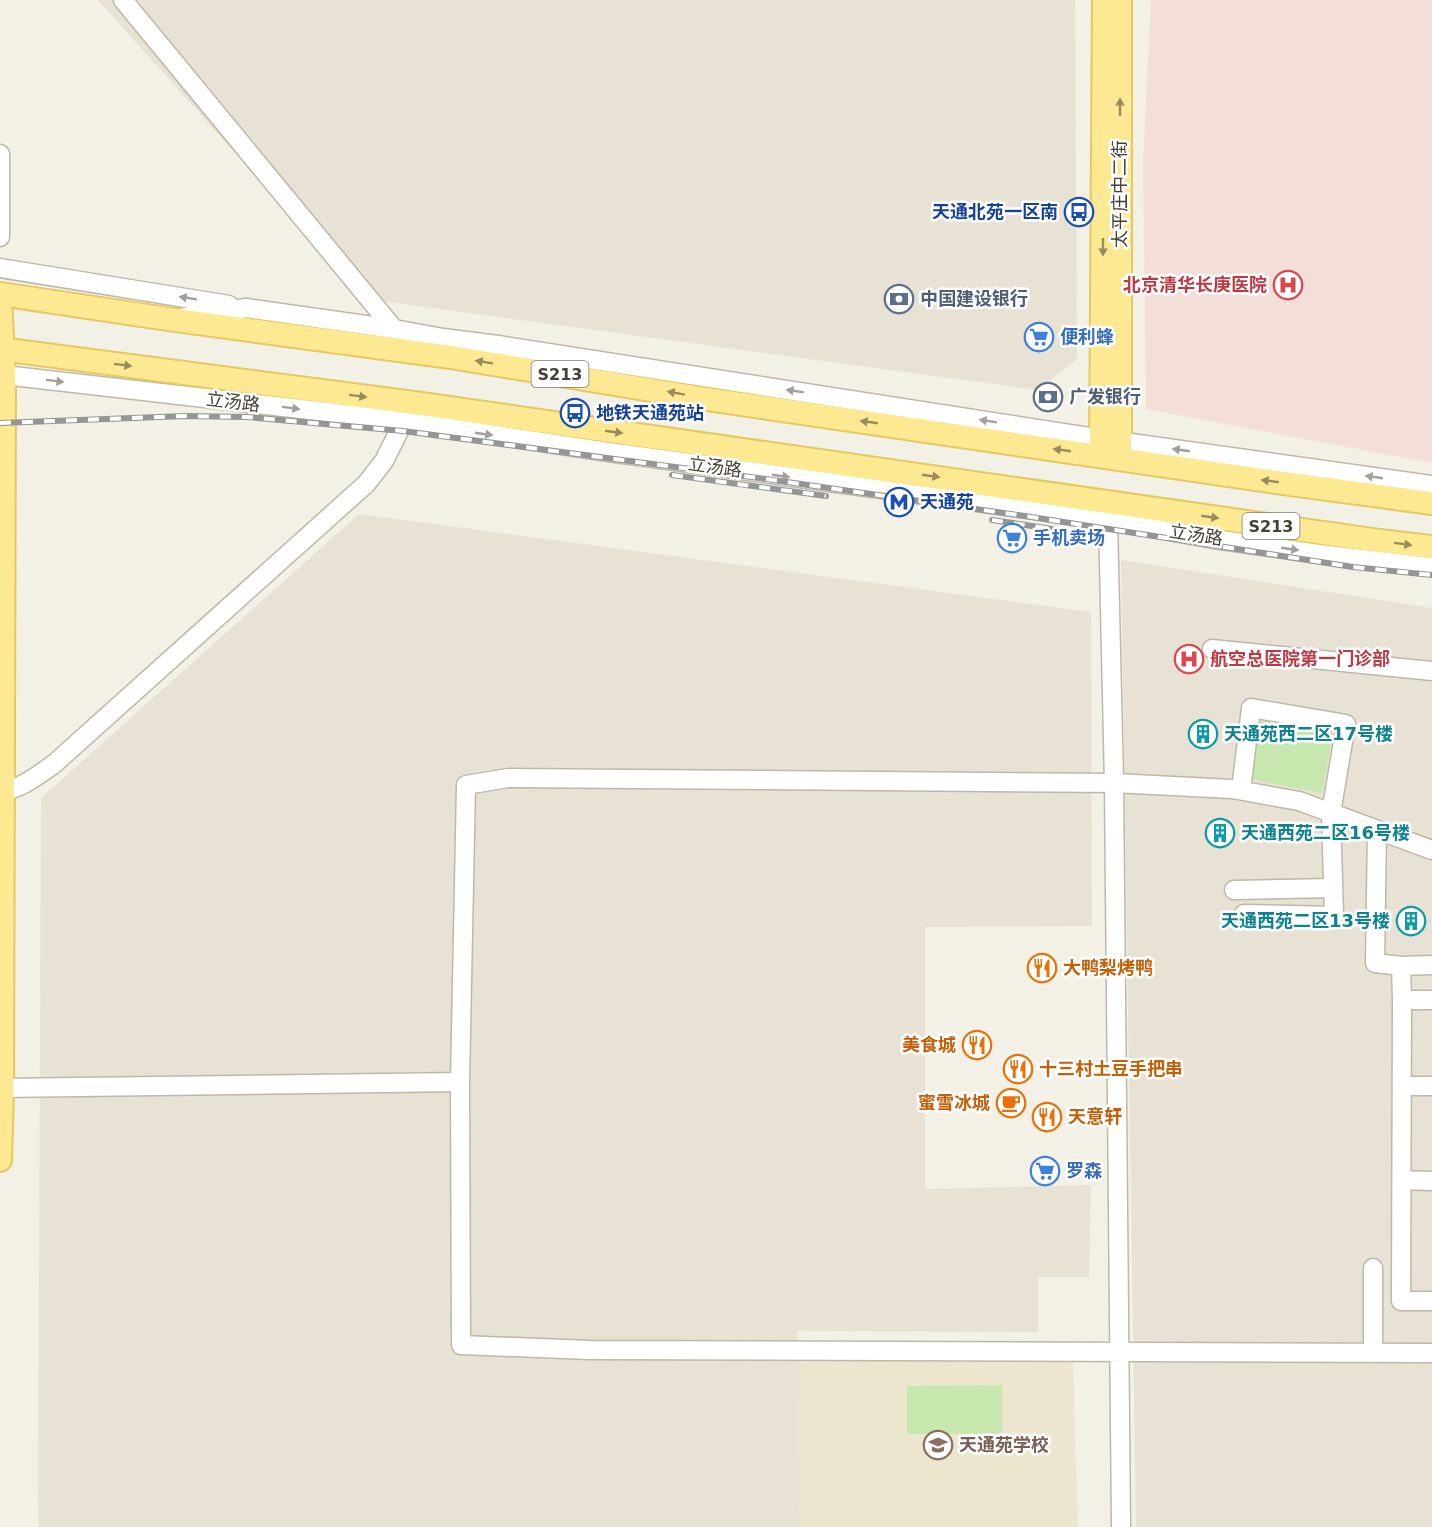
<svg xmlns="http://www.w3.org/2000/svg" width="1432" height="1527" font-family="'DejaVu Sans','Noto Sans SC',sans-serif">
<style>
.residential{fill:#e7e2d3}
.education{fill:#ece6cf}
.medical{fill:#f4ded8}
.park{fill:#c8e7ae}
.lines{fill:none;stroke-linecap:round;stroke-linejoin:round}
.minor-casing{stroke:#beb8a8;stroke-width:21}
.major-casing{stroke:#e4c862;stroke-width:26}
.minor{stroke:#fff;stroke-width:18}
.major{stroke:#fee993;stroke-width:22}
.rail-casing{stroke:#959595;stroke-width:6}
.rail{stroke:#fff;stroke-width:4;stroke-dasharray:11;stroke-linecap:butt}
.oneway{fill:#988c5f}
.oneway2{fill:#a2a09a}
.labels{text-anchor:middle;stroke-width:5;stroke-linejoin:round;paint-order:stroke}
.shield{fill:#fff;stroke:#7d7972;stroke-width:1.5}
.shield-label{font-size:16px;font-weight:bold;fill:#454035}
.street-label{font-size:18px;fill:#454035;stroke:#fff}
.transit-label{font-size:18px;font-weight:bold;fill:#164399;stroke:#fff;text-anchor:start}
.health-label{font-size:18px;font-weight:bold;fill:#be3a42;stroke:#fff;text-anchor:end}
.service-label{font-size:18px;font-weight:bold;fill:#4e5e75;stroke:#fff;text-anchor:start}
.shop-label{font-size:18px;font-weight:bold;fill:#366cbe;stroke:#fff;text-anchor:start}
.culture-label{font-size:18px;font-weight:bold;fill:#0d838f;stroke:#fff;text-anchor:start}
.food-label{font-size:18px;font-weight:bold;fill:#c56008;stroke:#fff;text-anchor:start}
.education-label{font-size:18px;font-weight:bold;fill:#785e54;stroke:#fff;text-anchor:start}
</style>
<rect width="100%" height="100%" fill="#f3f0e5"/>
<path class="residential" d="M98 0H1075L1077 359 1038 390 366 299Z
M359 514 1091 612 1092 926 925 927V1189L1091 1185 1089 1277H1038V1332L797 1331 799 1362 800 1527H38L41 798Z
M1121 560 1432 608V1527H1136Z"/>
<path class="education" d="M1073 1358 1078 1527H800L799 1362Z"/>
<path class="medical" d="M1151 0H1432V463L1146 409 1143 161Z"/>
<path class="park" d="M1260 719 1333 733 1322 793 1249 779Z
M1002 1385V1434H907V1386Z"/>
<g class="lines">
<g class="minor-casing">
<path id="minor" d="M123 0 394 329
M0 154V237
M0 268 229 305
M185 317 246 308 394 329 443 338 498 345 1102 439 1432 485
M0 369 4 375 405 421 601 451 1108 520 1214 539 1319 554 1432 567
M1109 509 1108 520 1114 783 1121 1527
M1212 649 1432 671
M1241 790 1251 708 1346 724 1331 813 1334 916 1244 914
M0 791C20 790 38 775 54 764L366 484 384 461 409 411
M1377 830 1375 963 1401 966 1402 1000 1401 1301H1432
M1432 850 1299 801 1232 789 1114 783 508 778 466 785 460 1082 461 1345 590 1350 1432 1353
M1234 890 1333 888
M1401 966 1432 965
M1402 1000H1432
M1402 1086H1432
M0 1088 460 1082
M1402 1180 1432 1181
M1373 1268V1353"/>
</g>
<g class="major-casing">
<path id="major" d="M0 294 168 319 451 357 693 397 1290 484 1432 503
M0 299 4 375 2 1088 0 1160
M0 349 414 403 1380 541 1432 547
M1101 456 1104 0
M1120 459V0"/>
</g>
<use href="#minor" class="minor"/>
<use href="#major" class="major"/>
<g class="rail-casing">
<path id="rail" d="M0 423 185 416 247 417 403 431 766 479 1025 516 1353 567 1432 575
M672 475 826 496
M992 520 1052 529"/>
</g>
<use href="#rail" class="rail"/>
</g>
<defs><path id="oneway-solid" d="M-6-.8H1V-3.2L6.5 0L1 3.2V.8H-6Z" transform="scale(1.5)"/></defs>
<g class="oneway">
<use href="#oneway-solid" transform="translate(1120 107) rotate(-90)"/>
<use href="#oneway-solid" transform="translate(1103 247) rotate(90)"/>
<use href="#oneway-solid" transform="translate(484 362) rotate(-171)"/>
<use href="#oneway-solid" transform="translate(123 365) rotate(7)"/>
<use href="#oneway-solid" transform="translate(676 393) rotate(-170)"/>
<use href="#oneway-solid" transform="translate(358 396) rotate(7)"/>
<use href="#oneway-solid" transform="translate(869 422) rotate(-172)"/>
<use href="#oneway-solid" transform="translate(614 432) rotate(8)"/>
<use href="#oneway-solid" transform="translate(1062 450) rotate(-172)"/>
<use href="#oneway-solid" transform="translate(931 476) rotate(8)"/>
<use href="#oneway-solid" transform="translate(1270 481) rotate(-172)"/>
<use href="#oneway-solid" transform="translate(1210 517) rotate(8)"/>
<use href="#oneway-solid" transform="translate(1403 544) rotate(7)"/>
</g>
<g class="oneway2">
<use href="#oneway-solid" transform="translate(188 298) rotate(-171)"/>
<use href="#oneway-solid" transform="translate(55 381) rotate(7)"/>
<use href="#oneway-solid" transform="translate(795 391) rotate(-171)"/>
<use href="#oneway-solid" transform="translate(291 408) rotate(7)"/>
<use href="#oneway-solid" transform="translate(988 421) rotate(-171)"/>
<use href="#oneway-solid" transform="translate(484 434) rotate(8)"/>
<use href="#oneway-solid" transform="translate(1181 450) rotate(-172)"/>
<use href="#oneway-solid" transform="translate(781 476) rotate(8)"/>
<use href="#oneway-solid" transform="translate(1374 477) rotate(-172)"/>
<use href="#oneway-solid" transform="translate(1290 549) rotate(8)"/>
</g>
<defs>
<g id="bus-ring" transform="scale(1.5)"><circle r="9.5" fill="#fff" stroke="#1a4fb4" stroke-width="1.5"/><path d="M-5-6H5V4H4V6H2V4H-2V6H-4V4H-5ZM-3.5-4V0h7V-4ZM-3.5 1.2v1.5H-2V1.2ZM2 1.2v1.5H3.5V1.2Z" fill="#1a4fb4"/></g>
<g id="hospital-ring" transform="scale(1.5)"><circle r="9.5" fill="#fff" stroke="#e0444e" stroke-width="1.5"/><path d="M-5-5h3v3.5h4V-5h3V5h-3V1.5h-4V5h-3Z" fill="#e0444e"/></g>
<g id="bank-ring" transform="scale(1.5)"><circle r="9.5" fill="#fff" stroke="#5c6f8a" stroke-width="1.5"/><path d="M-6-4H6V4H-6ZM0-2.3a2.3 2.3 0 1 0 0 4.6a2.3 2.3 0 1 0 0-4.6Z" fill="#5c6f8a"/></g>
<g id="supermarket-ring" transform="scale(1.5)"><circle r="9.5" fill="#fff" stroke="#3f7fe0" stroke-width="1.5"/><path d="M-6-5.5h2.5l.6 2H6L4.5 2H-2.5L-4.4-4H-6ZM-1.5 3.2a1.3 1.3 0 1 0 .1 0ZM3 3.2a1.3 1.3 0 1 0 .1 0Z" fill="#3f7fe0"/></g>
<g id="metro-ring" transform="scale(1.5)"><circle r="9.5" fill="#fff" stroke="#1a4fb4" stroke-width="1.5"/><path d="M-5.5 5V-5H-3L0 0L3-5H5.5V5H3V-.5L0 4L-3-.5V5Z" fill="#1a4fb4"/></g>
<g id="building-ring" transform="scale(1.5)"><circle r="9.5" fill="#fff" stroke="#0f9aa8" stroke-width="1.5"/><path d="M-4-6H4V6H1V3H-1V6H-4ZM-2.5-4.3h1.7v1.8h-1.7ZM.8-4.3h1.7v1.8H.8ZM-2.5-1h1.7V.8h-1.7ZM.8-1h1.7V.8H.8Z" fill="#0f9aa8"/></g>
<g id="restaurant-ring" transform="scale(1.5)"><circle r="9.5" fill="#fff" stroke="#e8710a" stroke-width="1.5"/><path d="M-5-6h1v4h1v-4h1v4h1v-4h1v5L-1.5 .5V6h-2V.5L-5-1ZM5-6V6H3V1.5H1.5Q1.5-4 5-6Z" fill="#e8710a"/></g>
<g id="cafe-ring" transform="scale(1.5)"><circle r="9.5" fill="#fff" stroke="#e8710a" stroke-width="1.5"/><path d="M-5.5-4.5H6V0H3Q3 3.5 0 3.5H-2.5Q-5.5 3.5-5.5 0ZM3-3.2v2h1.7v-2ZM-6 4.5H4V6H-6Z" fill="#e8710a"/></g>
<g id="school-ring" transform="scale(1.5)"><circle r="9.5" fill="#fff" stroke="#8d6e63" stroke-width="1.5"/><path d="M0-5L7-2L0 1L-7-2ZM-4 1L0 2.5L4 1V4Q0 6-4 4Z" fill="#8d6e63"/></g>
</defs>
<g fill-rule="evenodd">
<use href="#bus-ring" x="1079" y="212"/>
<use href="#hospital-ring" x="1288" y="285"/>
<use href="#bank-ring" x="899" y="299"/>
<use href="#supermarket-ring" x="1039" y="337"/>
<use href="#bank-ring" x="1048" y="397"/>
<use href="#bus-ring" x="575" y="413"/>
<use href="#metro-ring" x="899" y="502"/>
<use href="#supermarket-ring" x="1012" y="538"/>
<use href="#hospital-ring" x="1189" y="659"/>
<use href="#building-ring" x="1203" y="734"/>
<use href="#building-ring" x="1220" y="833"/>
<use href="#building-ring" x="1411" y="921"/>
<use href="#restaurant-ring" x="1042" y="968"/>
<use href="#restaurant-ring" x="977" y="1045"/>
<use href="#restaurant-ring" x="1018" y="1069"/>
<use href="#cafe-ring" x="1011" y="1103"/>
<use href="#restaurant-ring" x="1047" y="1117"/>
<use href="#supermarket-ring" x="1045" y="1171"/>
<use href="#school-ring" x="938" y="1445"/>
</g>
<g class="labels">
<g class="shield">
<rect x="531.5" y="361" width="57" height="26" rx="4.5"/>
<rect x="1242.5" y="513" width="57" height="26" rx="4.5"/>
</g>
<g class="shield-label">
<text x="560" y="380">S213</text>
<text x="1271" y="532">S213</text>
</g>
<g class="street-label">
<text transform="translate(1120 194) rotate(-90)" y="6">太平庄中二街</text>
<text transform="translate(233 402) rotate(7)" y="6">立汤路</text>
<text transform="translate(715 467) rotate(8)" y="6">立汤路</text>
<text transform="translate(1196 535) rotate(9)" y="6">立汤路</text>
</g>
<g class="transit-label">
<text x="1058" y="218" text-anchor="end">天通北苑一区南</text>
<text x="596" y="419">地铁天通苑站</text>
<text x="920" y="508">天通苑</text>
</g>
<g class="health-label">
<text x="1267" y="291">北京清华长庚医院</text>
<text x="1210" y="665" text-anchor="start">航空总医院第一门诊部</text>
</g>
<g class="service-label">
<text x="920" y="305">中国建设银行</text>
<text x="1069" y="403">广发银行</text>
</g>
<g class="shop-label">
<text x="1060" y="343">便利蜂</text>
<text x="1033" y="544">手机卖场</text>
<text x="1066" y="1177">罗森</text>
</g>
<g class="culture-label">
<text x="1224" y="740">天通苑西二区17号楼</text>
<text x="1241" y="839">天通西苑二区16号楼</text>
<text x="1390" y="927" text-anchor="end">天通西苑二区13号楼</text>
</g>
<g class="food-label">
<text x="1063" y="974">大鸭梨烤鸭</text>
<text x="956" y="1051" text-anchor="end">美食城</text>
<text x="1039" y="1075">十三村土豆手把串</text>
<text x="990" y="1109" text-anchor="end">蜜雪冰城</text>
<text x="1068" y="1123">天意轩</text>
</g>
<g class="education-label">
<text x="959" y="1451">天通苑学校</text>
</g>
</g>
</svg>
